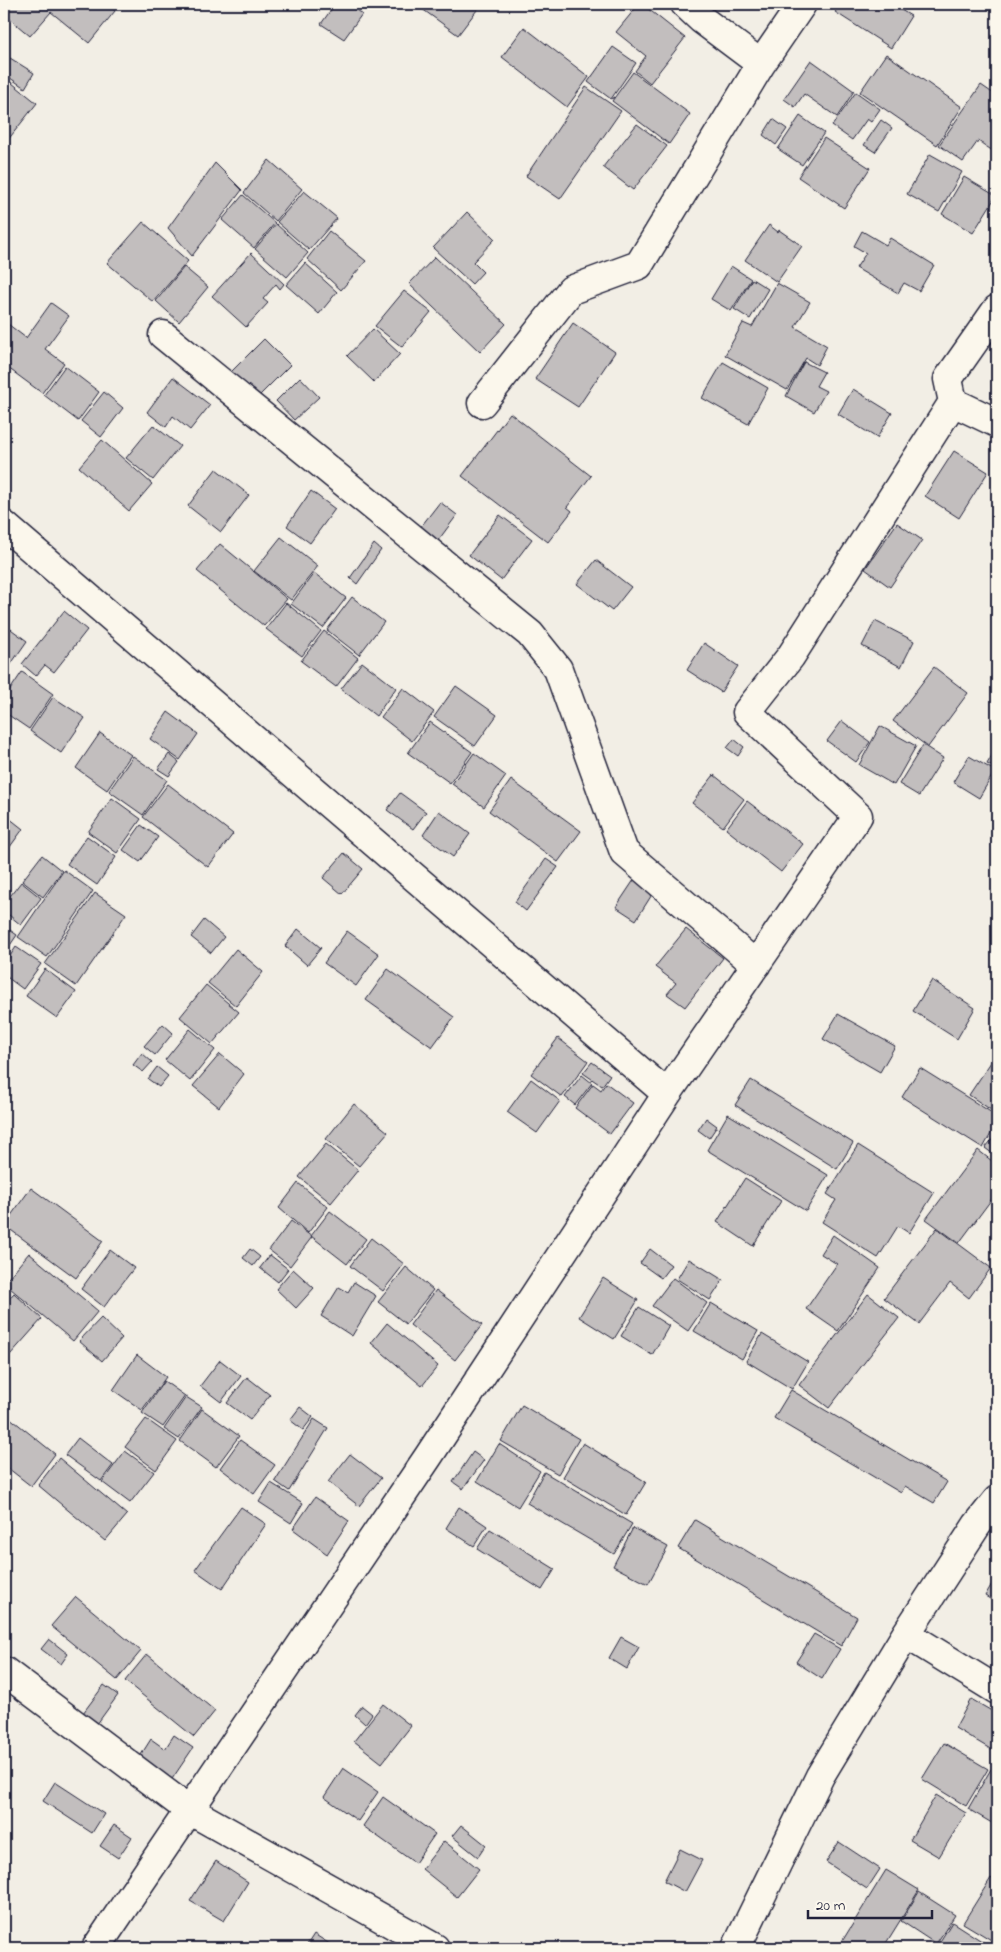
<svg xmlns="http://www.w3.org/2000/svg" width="1001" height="1952" font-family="'Indie Flower',sans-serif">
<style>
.building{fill:#c2bebe;stroke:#22223b}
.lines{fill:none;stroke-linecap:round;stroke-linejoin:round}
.minor-casing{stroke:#22223b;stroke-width:31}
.minor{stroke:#fbf7ec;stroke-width:28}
</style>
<rect width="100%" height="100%" fill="#f2eee5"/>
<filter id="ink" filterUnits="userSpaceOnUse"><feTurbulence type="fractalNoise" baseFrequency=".02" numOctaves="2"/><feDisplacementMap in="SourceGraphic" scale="10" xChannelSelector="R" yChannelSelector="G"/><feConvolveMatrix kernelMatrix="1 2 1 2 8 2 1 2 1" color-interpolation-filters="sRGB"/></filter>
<g filter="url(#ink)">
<path class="building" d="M4 4H107L115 11 89 43 51 12 30 36 4 14Z
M335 4H346L362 14 344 39 321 24Z
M420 4H478L480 6 458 35 418 6Z
M639 4H642L685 38 650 83 635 71 646 56 616 32Z
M841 4H891L911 16 891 48 835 12Z
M524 27 589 77 567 107 502 57Z
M613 47 636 63 611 99 588 82Z
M886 54 962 107 937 145 860 92Z
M10 58 34 73 25 88 4 74V68Z
M811 60 854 91 837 117 804 94 795 107 784 99Z
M633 72 690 114 669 144 612 101Z
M7 79 37 103 7 141 4 139V83Z
M981 85 997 96V145L993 151 978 141 963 162 939 145Z
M586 87 621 111 560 199 526 176Z
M856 92 880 109 871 122 867 119 852 140 832 126Z
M800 116 824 133 802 165 778 149Z
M773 119 787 129 776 145 763 135Z
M881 120 892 128 875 152 864 145Z
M637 124 667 146 633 190 603 167Z
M824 138 870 168 844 208 798 177Z
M930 154 962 172 939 212 907 194Z
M269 160 302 189 276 221 244 193Z
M215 163 242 190 192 256 168 228Z
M964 177 996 196 973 233 942 214Z
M304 191 337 218 309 250 277 222Z
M243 195 275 223 254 248 222 220Z
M467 212 495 239 473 262 483 272 472 284 433 248Z
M143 222 188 261 153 302 107 263Z
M276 224 308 253 287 277 255 249Z
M769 225 778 232 779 230 802 246 777 282 745 260Z
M329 231 366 261 341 290 307 259Z
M862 231 886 245 890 238 934 265 919 291 904 283 898 293 856 268 866 253 854 246Z
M251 253 284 284 280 289 276 284 263 299 268 303 246 327 212 296Z
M435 257 506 324 480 352 409 284Z
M305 263 337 292 319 314 286 285Z
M731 266 751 279 731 311 711 299Z
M184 267 208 287 179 322 156 301Z
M752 279 768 289 750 319 734 309Z
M777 283 810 302 795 327 827 346 817 365 806 358 787 390 725 355 743 323 752 327Z
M404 291 431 312 402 347 375 326Z
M51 303 69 316 45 349 64 363 42 393 4 365V321L26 338Z
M573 323 615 352 578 407 535 379Z
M373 329 400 354 374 382 347 356Z
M264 339 290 365 256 399 230 373Z
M723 362 768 388 748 424 702 398Z
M804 362 824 372 816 386 826 391 814 412 786 396Z
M65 366 99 392 78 421 44 395Z
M173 377 210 405 190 430 173 416 166 427 147 412Z
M300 377 319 397 294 420 276 401Z
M853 389 892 413 877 438 838 414Z
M104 392 123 408 101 437 81 421Z
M510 413 591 476 567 507 572 511 548 542 462 476Z
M153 425 180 446 153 480 126 458Z
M102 440 152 484 129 511 79 467Z
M954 451 988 472 959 518 925 496Z
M216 469 249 495 221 532 188 506Z
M311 491 335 509 310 543 287 526Z
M440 502 457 515 437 542 419 529Z
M500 515 532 539 501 580 469 555Z
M897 523 922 540 890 587 865 569Z
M281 537 318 566 291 600 254 571Z
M220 544 287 599 264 626 197 571Z
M374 544 381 550 357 584 350 578Z
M596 560 631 587 612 611 577 584Z
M314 573 346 598 323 628 291 604Z
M352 597 384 622 359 655 327 630Z
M286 603 321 631 302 656 266 629Z
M64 611 87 630 54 672 45 665 36 676 22 664Z
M875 621 914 641 901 667 862 646Z
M4 624 27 641 4 674Z
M324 631 358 658 336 687 301 661Z
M704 643 738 666 721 692 687 670Z
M362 662 396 688 376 716 341 689Z
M934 667 968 693 928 747 893 721Z
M22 672 53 694 29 729 4 712V699Z
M456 686 497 715 475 746 434 717Z
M403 688 434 712 412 741 381 717Z
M53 697 85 718 61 753 30 731Z
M168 712 198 734 180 760 150 739Z
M842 721 870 742 856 762 827 741Z
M430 722 472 752 450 783 408 753Z
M880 726 916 746 894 785 859 765Z
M100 733 131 755 107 790 76 768Z
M734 739 744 747 738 756 727 748Z
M923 745 943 758 919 796 899 784Z
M997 747V768L987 764Z
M474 753 506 776 484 807 452 784Z
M169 754 179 762 169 776 158 769Z
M133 756 167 780 143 815 109 791Z
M969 756 995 771 979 798 953 782Z
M714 775 744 799 723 827 692 803Z
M511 780 581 831 558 862 489 811Z
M168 784 233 834 208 867 143 817Z
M400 793 426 812 413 829 387 810Z
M112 798 141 819 117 853 88 832Z
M747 801 803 844 781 872 726 829Z
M439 811 470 834 453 857 423 835Z
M4 814 23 829 4 855Z
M141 825 158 837 140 862 123 850Z
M87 836 116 857 97 885 67 864Z
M344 853 363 869 342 894 323 878Z
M42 855 62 871 43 897 22 881Z
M546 859 558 867 526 911 515 902Z
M64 870 93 891 47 957 18 937Z
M634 880 653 893 636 920 616 907Z
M21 882 41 898 21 925 4 911V904Z
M95 893 126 914 76 986 45 964Z
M204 920 224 937 211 953 191 937Z
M4 926 17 935 4 954Z
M298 929 321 948 307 965 285 946Z
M686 929 723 958 685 1007 667 994 676 983 655 967Z
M347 931 379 954 356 986 324 963Z
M16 947 41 964 23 989 4 975V965Z
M236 949 263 972 236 1006 208 983Z
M45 969 76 992 57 1018 26 996Z
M388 969 454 1017 432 1047 366 1000Z
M932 980 975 1008 957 1039 913 1011Z
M206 985 239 1012 212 1044 180 1017Z
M838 1014 895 1046 880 1072 823 1039Z
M163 1024 173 1033 155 1055 144 1046Z
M190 1029 215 1050 190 1081 165 1060Z
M558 1038 588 1061 562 1097 531 1074Z
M142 1053 152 1062 143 1072 133 1065Z
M997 1053V1114L969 1095Z
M220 1054 244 1074 219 1107 193 1086Z
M592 1062 610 1075 602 1086 583 1073Z
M157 1067 168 1076 159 1087 148 1079Z
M920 1068 997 1116V1123L983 1148 902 1097Z
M582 1075 592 1083 575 1105 565 1097Z
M531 1079 560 1101 537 1133 507 1112Z
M751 1080 853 1143 837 1169 735 1105Z
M606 1083 633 1103 610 1134 575 1108 593 1084 601 1090Z
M354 1104 388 1132 359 1166 326 1139Z
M728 1114 828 1175 806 1211 707 1150Z
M706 1118 717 1126 709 1138 698 1130Z
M996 1135 997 1136V1157L985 1148Z
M326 1144 358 1170 331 1203 299 1177Z
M858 1145 934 1193 909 1233 898 1226 878 1258 822 1222 836 1200 827 1194Z
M978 1150 997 1165V1192L959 1243 926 1219Z
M745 1178 781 1201 753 1246 717 1222Z
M298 1183 328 1207 308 1233 279 1208Z
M31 1188 103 1241 76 1278 4 1225Z
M330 1211 366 1239 347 1264 311 1236Z
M291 1221 312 1237 290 1266 269 1250Z
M937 1228 991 1268 969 1298 950 1283 919 1324 884 1298Z
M833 1235 880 1268 838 1331 806 1309 837 1264 821 1254Z
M371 1238 404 1264 383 1291 350 1266Z
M250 1249 260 1257 253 1266 243 1258Z
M650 1249 671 1265 661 1278 640 1263Z
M110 1250 134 1268 104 1307 81 1289Z
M29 1253 98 1311 73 1341 4 1283Z
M270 1255 288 1269 278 1282 260 1268Z
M689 1259 723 1280 710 1300 677 1279Z
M406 1267 433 1290 406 1324 378 1302Z
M293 1269 314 1288 296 1308 276 1289Z
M603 1278 638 1300 614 1339 579 1317Z
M673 1278 707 1303 688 1331 652 1306Z
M354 1282 376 1296 352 1336 321 1316 339 1287 348 1292Z
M436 1290 482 1325 455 1360 410 1325Z
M14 1293 42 1319 10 1355 4 1350V1304Z
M868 1294 899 1318 829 1408 799 1385Z
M711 1303 758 1331 742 1359 694 1331Z
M639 1307 669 1326 652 1355 621 1336Z
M101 1318 122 1338 102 1361 79 1341Z
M387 1323 438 1366 422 1386 371 1343Z
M762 1334 808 1362 792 1389 746 1361Z
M137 1355 166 1377 142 1410 113 1390Z
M220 1360 241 1376 221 1402 200 1386Z
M247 1377 270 1395 250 1420 227 1403Z
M164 1381 185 1396 163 1427 142 1413Z
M791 1390 947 1482 934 1503 905 1486 901 1493 774 1418Z
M186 1397 202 1407 179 1439 164 1429Z
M522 1405 579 1439 558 1474 501 1441Z
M300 1407 313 1417 303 1430 290 1420Z
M202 1409 239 1436 216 1467 180 1441Z
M4 1413 55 1454 31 1486 4 1465Z
M146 1419 177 1441 156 1470 125 1447Z
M314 1419 328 1428 289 1491 275 1481Z
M78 1438 113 1465 101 1481 65 1455Z
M240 1440 275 1465 254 1494 220 1468Z
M583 1443 646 1482 626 1515 563 1477Z
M499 1444 540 1471 518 1507 477 1481Z
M125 1451 154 1472 130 1503 102 1482Z
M473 1452 484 1460 463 1489 453 1482Z
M350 1454 381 1478 359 1506 328 1482Z
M59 1458 127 1515 105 1541 38 1485Z
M544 1472 632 1524 614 1554 527 1503Z
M271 1483 303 1503 291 1523 259 1502Z
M315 1497 349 1521 327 1554 293 1529Z
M241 1507 266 1524 222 1589 195 1570Z
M459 1507 487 1526 474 1546 446 1528Z
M695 1520 857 1617 841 1646 678 1548Z
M633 1528 668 1547 648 1584 613 1566Z
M490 1529 555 1569 542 1590 477 1549Z
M997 1575V1603L985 1596Z
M76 1597 141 1651 117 1680 51 1626Z
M814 1634 840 1649 822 1679 796 1662Z
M621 1637 639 1647 627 1669 609 1658Z
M49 1639 68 1654 61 1664 41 1649Z
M147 1654 215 1711 194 1737 125 1681Z
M104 1685 118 1695 97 1724 83 1713Z
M971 1699 997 1714V1753L955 1728Z
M383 1704 411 1726 382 1763 354 1741Z
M362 1706 372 1714 365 1724 355 1715Z
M174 1735 193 1748 166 1788 134 1766 151 1739 165 1749Z
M944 1743 988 1769 966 1806 922 1779Z
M343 1768 378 1792 358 1821 324 1797Z
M991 1769 997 1773V1826L968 1809Z
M55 1782 104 1814 92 1833 43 1801Z
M936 1795 966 1813 939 1857 910 1840Z
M383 1797 435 1834 415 1863 363 1826Z
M114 1825 132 1837 118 1858 100 1846Z
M461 1825 486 1845 478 1857 452 1836Z
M444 1841 479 1869 457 1897 422 1869Z
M839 1842 880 1869 867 1889 826 1862Z
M680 1849 702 1860 685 1892 664 1881Z
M216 1861 248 1882 224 1921 190 1901Z
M886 1870 919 1890 916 1895 883 1948H838Z
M991 1878 997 1882V1934L993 1941 963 1923Z
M919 1892 955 1915 936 1944 901 1921Z
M952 1922 991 1947 990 1948H936Z
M314 1934 336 1948H305Z"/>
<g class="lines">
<g class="minor-casing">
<path id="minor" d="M685 4 701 19 761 64 802 4
M163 335 530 634 558 669 624 852 756 965
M953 402 997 423
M482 403 571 290 639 265 761 64
M4 525 667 1094
M906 1634 997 1690
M4 1671 189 1810 435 1948
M96 1948 428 1457 667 1094 858 816 747 712 791 656 953 402 948 379 997 309
M736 1948 820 1776 906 1634 977 1525 997 1500"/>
</g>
<use href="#minor" class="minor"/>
</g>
</g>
<rect width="1001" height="1952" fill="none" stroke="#fbf7ec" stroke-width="20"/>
<rect x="10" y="10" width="981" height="1932" fill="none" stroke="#22223b" stroke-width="2" filter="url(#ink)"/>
<path d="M808 1910v8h124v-8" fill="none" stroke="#22223b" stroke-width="2.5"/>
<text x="816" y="1910" font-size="15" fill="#22223b" stroke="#fbf7ec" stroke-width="4" paint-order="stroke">20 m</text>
</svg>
